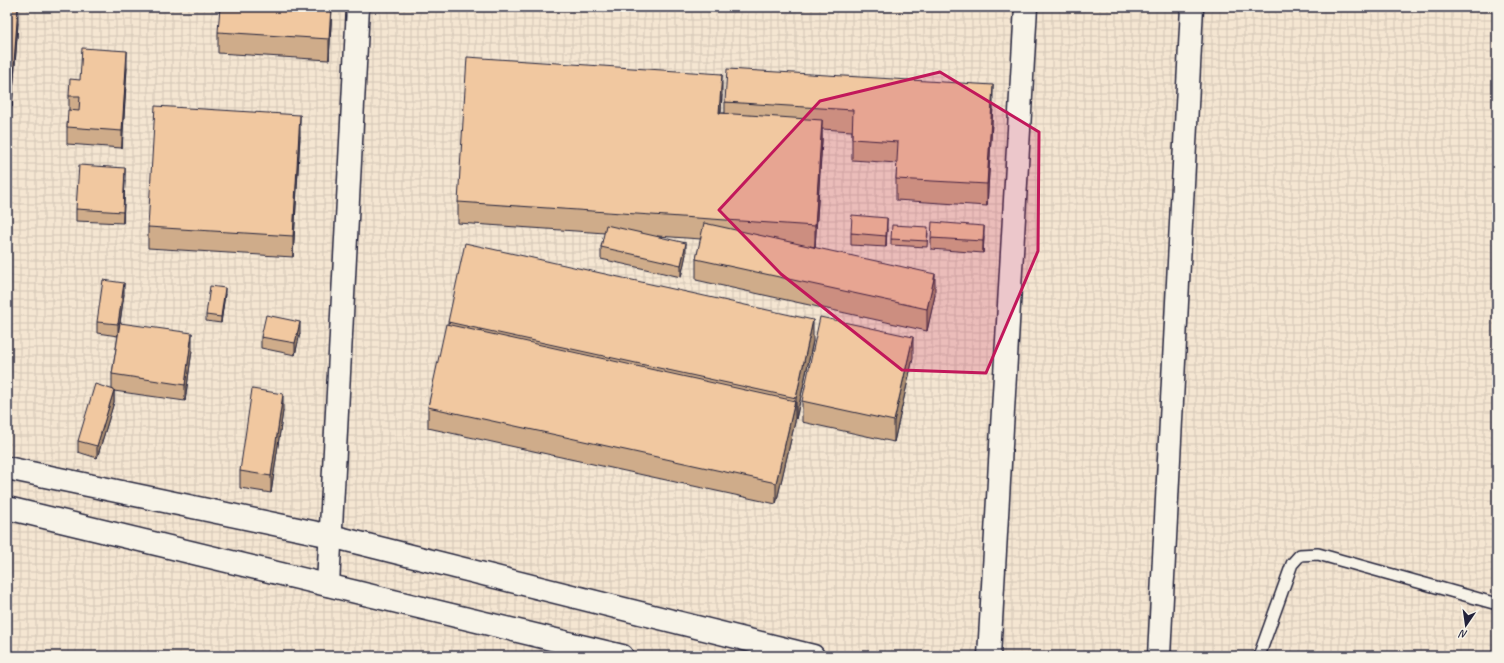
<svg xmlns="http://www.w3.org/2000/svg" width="1504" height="663" font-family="Caveat,sans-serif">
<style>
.industrial{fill:url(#industrial-grid)}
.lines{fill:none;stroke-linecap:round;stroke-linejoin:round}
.lane-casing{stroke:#22223b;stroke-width:14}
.street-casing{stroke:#22223b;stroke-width:25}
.secondary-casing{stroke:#22223b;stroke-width:25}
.lane{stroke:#f7f3e8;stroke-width:11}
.street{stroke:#f7f3e8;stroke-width:22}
.secondary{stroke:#f7f3e8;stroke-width:22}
.wall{fill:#cfac8a;stroke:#22223b}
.shaded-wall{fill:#a98c70;stroke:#22223b}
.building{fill:#f1c8a0;stroke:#22223b}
.marked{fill:#c2185b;fill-opacity:0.2;stroke:#c2185b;stroke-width:3;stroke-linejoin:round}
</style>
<defs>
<pattern id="industrial-grid" width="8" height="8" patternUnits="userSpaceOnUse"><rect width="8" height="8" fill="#f5e6d2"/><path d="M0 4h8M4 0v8" fill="none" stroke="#d2c5b5"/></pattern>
</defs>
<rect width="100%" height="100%" fill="#f7f3e8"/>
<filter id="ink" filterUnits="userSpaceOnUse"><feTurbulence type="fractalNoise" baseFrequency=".025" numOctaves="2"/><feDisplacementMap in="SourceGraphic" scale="8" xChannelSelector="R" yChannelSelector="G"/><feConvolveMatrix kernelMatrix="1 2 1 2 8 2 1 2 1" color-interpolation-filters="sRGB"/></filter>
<g filter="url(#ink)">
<path class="industrial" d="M7 7H1497V656H7Z"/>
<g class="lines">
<g class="lane-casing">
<path id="lane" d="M1259 656 1292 564 1300 555 1318 554 1497 604"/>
</g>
<g class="street-casing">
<path id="street" d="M328 585 358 7
M989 656 1026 7
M1159 656 1192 7"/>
</g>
<g class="secondary-casing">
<path id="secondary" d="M7 468 331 536 813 656
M7 508 622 656"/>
</g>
<use href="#lane" class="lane"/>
<use href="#street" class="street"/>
<use href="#secondary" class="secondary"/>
</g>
<path class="wall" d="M7 7 18 23 12 107H7Z
M101 7H134V9Z
M332 7 329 60 218 53V32Z
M127 68 122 148 67 144V127L69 110V96L80 80Z
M722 95 721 113H725V102L993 106 987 206 896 200V179L897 163 852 160V131L822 129V141L815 247 810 246 935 295 927 331 696 280V259L701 239 657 236 686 254 681 277 601 259V247L605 233 458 223V202Z
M300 136 293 257 148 248V227Z
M125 180 123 223 76 221V209Z
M887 229 886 247 851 245V233Z
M928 233 927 247 891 245V239Z
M984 237 983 253 931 249V238Z
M124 294 120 323 192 350 185 401 114 391V402L97 458 78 452V441L112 390V374L118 336 97 333V322Z
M225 294 221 323 206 321V315Z
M448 322 813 341 796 419H795V422L776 504 428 428V407L448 325Z
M300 333 295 355 261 348V337Z
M913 358 894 442 802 422V401Z
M283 411 271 493 240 488V471Z"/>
<path class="shaded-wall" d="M18 7V23L12 107V90Z
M331 7H332L329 60V39Z
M127 51V68L122 148V131Z
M722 74V95L719 134V113Z
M993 85V106L987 206V184Z
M300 115V136L293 257V236Z
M822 120V141L815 247V226Z
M125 168V180L123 223V212Z
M887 218V229L886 247V236Z
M984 226V237L983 253V241Z
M686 243V254L681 277V265Z
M935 274V295L927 331V309Z
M124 283V294L118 336V324Z
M225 288V294L221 323V317Z
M813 320V341L796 419V398Z
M300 322V333L295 355V343Z
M192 333V350L185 401V385Z
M913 337V358L894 442V421Z
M114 390V402L97 458V446Z
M283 394V411L271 493V476Z
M795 401V422L776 504V483Z"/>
<path class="building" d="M7 7H18L12 90H7Z
M220 7H331L329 39 218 32Z
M82 48 127 51 122 131 67 127 68 110 79 111 80 96H69L70 79 80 80Z
M467 57 722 74 719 113 822 120 815 226 458 202Z
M727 69 993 85 987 184 896 179 898 142 852 139 853 110 725 102Z
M155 106 300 115 293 236 148 227Z
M79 165 125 168 123 212 76 209Z
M852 215 887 218 886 236 851 233Z
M932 222 984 226 983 241 931 238Z
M704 223 935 274 927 309 696 259Z
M606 225 686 243 681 265 601 247Z
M892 225 928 227 927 241 891 239Z
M465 243 813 320 796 398 448 322Z
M103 280 124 283 118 324 97 322Z
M210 286 225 288 221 317 206 315Z
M266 315 300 322 295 343 261 337Z
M820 317 913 337 894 421 802 401Z
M120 323 192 333 185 385 112 374Z
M446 324 795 401 776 483 428 407Z
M95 384 114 390 97 446 78 441Z
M252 389 283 394 271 476 240 471Z"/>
</g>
<path class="marked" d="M940 72 1039 132 1038 251 986 373 902 370 781 274 719 210 820 101Z"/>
<rect width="1504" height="663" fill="none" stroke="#f7f3e8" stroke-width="24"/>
<rect x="12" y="12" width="1480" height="639" fill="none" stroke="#22223b" stroke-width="1.5" filter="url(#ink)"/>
<g transform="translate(1466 625) rotate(193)" stroke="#f7f3e8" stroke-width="3" paint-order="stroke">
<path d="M0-3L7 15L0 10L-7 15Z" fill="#22223b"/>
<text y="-6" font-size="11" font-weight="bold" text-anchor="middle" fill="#22223b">N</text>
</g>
</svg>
